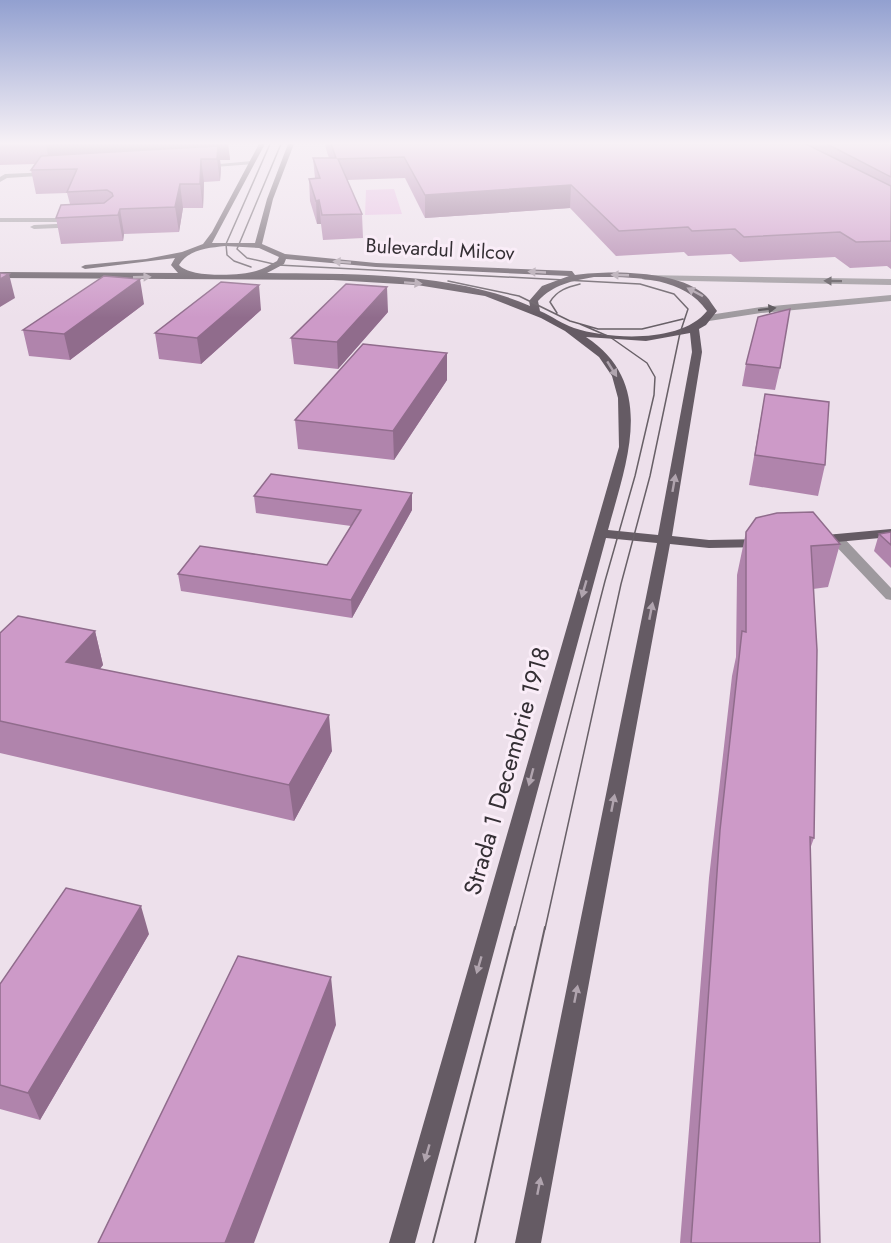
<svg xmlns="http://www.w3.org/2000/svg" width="891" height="1243" font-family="Jost,sans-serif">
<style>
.green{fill:#e6bbe1}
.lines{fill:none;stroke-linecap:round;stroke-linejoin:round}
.minor{fill:#9e999e;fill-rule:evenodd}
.major{fill:#655b64;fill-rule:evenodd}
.tram-far1{stroke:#686067;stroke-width:1.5}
.tram{stroke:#686067;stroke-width:2}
.wall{fill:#b084ac}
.shaded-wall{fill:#906c8c}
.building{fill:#cd9ac8;stroke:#906c8c;stroke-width:1.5}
.oneway{fill:#b0a4ae}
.oneway2{fill:#595459}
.labels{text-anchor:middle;stroke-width:6;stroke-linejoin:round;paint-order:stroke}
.far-street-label{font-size:20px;fill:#342f34;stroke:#faedf8}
.street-label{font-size:24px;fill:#342f34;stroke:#faedf8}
</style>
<rect width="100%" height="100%" fill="#ede0eb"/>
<path class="green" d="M394 189 402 214 365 215 366 190Z"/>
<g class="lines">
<path class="minor" d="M252 161 254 164 201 168 198 166Z
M51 172 53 175 7 178 0 182V177L5 174Z
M0 218H75L79 220 75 222H0Z
M78 223 81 227 34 229 30 227 34 225Z
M642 275 891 279V285L645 280 642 279Z
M891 295V301L761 313 709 321 704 318 709 315 761 307Z
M836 534 841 535 891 588V600L886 599 831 541 829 538Z"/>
<path class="major" d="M259 144H265L212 243H255L267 199 288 144H294L273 199 262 244 285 254 376 263 572 271 575 275C609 270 680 270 706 296 710 300 713 306 717 311L706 325 699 329 702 352 672 536 709 540 764 539 771 543 764 547 709 548 670 544 541 1243H515L657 543 606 538 415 1243H389L619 447 618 398 612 376 599 357 565 331 541 318 485 296 417 285 333 280 0 278V272L178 273 171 265 175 258 85 269 81 267 85 265 146 259 182 252 203 244 212 232ZM225 246 259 248 279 257 277 261C271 264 264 269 256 271 240 276 190 278 179 265 189 249 208 248 225 246ZM286 259 376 267 569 276 542 286 529 301 530 306C454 272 349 274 267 273L284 264ZM594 277C633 277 683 276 707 311 682 343 610 340 574 328 562 324 552 316 540 311L538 301C554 284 572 281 594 277ZM690 333 692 352 658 535 608 530C626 463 658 384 586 337L646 341Z
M891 529V537L815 544 808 540 815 536Z"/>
<path class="tram-far1" d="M281 144 237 249 247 258 278 265 640 284 674 294 688 309 680 333 650 476 621 584 545 929
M251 267 234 261 227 255 226 244 270 144
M448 281 519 296 570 321 598 329H642L683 319
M557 313 550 302C557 290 568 287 580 284
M515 929 605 581 635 476 654 395 655 377 647 363 610 337 580 324"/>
<path class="tram" d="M433 1243 515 927
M475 1243 545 927"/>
</g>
<path class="wall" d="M0 144H228L230 160H220L221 168 220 181 204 182 203 208H183L179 232 124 234 123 241 61 244 56 218 70 204 67 193 36 194 31 170 35 164 0 165Z
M325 144H891V269L887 266 850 268 835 257 740 262 731 254 688 256 684 252 616 256 570 208 425 218 405 178 347 180 362 214 363 238 323 240 321 224H317L310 201 309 179 315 178 313 158H329L326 149Z
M144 304 70 360 29 356 23 330Z
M261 310 201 364 159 359 155 333Z
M388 312 338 369 294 364 291 338Z
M746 364 780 368 775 390 742 386Z
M447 380 394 460 298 449 295 420Z
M765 394 825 465 818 496 749 485Z
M412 493V510L352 618 181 591 178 574 327 565 351 526 256 513 254 496Z
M746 532 840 544 828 587 813 589 814 838 810 849 820 1243H680L709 878 732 676 736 657 737 575Z
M891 532V568L874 551 879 534Z
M95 631 103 665 100 669 332 751 294 821 0 753V633Z
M149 934 40 1120 0 1109V984Z"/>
<path class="shaded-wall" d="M79 144H228L230 160H220L221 168 220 181 217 159H201L204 182 203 208 200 184 201 161 51 169 46 146Z
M180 184 183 208 179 232 175 207Z
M571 185 570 208 425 218V195Z
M319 200 321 224H317L316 201Z
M120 209 124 234 123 241 118 215Z
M9 274 15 298 0 307V279Z
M140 279 144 304 70 360 64 334Z
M259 285 261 310 201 364 197 338Z
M387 287 388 312 338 369 337 342Z
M447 353V380L394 460 393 431Z
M412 493V510L352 618 351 600Z
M95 631 103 665 76 696 66 662Z
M329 715 332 751 294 821 289 785Z
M141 906 149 934 40 1120 28 1093Z
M331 977 336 1025 254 1243H225Z"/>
<path class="building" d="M47 144H79L46 146Z
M331 144H806L891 186V241L856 242 840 232 744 237 735 229 692 231 688 227 619 231 571 185 425 195 404 157 338 159 362 214 322 215 319 200 316 201 309 179 320 178 313 158H336Z
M827 144H891V177Z
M218 146 217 159H201L200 184H180L175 207 120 209 118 215 56 218 61 205 104 203 113 196 112 193 107 190 67 192 77 169 31 170 41 156Z
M0 273 9 274 0 279Z
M104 276 140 279 64 334 23 330Z
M221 282 259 285 197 338 155 333Z
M346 284 387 287 337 342 291 338Z
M790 309 780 368 746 364 758 317Z
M363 344 447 353 393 431 295 420Z
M765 394 829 402 825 465 755 455Z
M271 474 412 493 351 600 178 574 200 546 327 565 361 510 254 496Z
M813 512 840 544 811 546 817 650 814 838 810 837 820 1243H691L720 830 742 631 746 632V532L756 518 777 513Z
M891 532V545L879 534Z
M18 616 95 631 66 662 329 715 289 785 0 721V633Z
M66 888 141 906 28 1093 0 1085V984Z
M238 956 331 977 225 1243H98Z"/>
<defs><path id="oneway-solid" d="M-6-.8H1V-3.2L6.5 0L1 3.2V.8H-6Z" transform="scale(1.5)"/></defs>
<g class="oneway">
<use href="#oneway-solid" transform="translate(342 262) rotate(-176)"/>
<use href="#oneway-solid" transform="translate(537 272) rotate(-177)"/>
<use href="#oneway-solid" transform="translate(620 275) rotate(-178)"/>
<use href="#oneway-solid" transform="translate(142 277) rotate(-2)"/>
<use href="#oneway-solid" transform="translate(413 283) rotate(4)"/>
<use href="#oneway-solid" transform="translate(695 292) rotate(-152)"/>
<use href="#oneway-solid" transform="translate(612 369) rotate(58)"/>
<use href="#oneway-solid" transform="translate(674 483) rotate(-80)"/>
<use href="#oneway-solid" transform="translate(584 589) rotate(106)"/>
<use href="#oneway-solid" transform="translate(651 611) rotate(-79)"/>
<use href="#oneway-solid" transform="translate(531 777) rotate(105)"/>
<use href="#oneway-solid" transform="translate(613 803) rotate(-79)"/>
<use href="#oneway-solid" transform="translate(479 965) rotate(106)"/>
<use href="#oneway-solid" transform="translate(576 994) rotate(-79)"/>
<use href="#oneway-solid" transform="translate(427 1153) rotate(106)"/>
<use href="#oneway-solid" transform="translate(539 1186) rotate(-79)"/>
</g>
<g class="oneway2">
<use href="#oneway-solid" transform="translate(833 281) rotate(-179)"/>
<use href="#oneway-solid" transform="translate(767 309) rotate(-7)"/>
</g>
<linearGradient id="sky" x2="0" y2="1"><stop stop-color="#92a0d0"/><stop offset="0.45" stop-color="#f7f1f6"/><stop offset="1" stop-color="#f7f1f6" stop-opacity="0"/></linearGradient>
<rect width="891" height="318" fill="url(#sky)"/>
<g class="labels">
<g class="far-street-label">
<text transform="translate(440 249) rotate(3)" y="7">Bulevardul Milcov</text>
</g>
<g class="street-label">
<text transform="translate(507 771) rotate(-74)" y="8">Strada 1 Decembrie 1918</text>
</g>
</g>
</svg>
